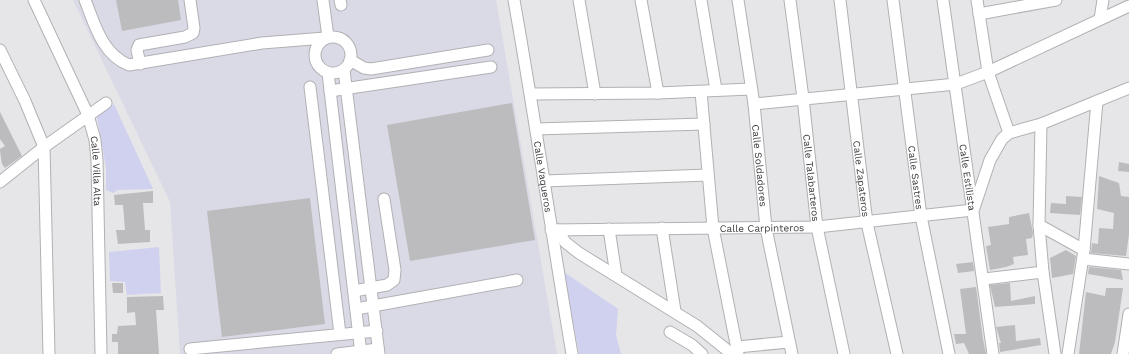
<svg xmlns="http://www.w3.org/2000/svg" width="1129" height="354" font-family="'Work Sans',sans-serif">
<style>
.built{fill:#d9dae5}
.green{fill:#d0d1ef}
.building{fill:#bcbcbf}
.lines{fill:none;stroke-linecap:round;stroke-linejoin:round}
.minor-casing{stroke:#b1b1b5;stroke-width:13}
.minor{stroke:#fff;stroke-width:11}
.labels{text-anchor:middle;stroke-width:3.5;stroke-linejoin:round;paint-order:stroke}
.street-label{font-size:10px;fill:#3b3b3c;stroke:#e6e6e9}
</style>
<rect width="100%" height="100%" fill="#e6e6e9"/>
<path class="built" d="M73 0H496L557 354H180L170 202Z"/>
<path class="green" d="M114 104 153 189 117 190 114 193 106 190V168L97 117Z
M159 247 161 293 127 295 125 282 110 281 109 252Z
M564 272 618 309 616 335 621 354H579Z"/>
<path class="building" d="M116 0H178L181 20 122 31Z
M512 103 535 240 410 261 387 125Z
M0 112 22 156 5 168 2 164 0 151V149L5 146 0 139Z
M1119 162 1129 164V172L1118 171Z
M1099 176 1119 183 1121 196 1129 197V235L1126 256 1091 253 1092 243 1098 244 1099 228 1113 229 1114 213 1097 209Z
M153 191V203H143L145 230H150V242L118 244 116 230H125L123 205H115L114 195Z
M1066 196 1082 197 1080 215 1050 213 1051 203 1066 204Z
M310 198 325 324 222 337 207 211Z
M1029 213 1033 233 1032 238 1026 239 1028 255 1013 257 1014 264 1006 267 990 270 986 246 991 245 988 227 1009 224V217Z
M1066 250 1076 256 1073 274 1052 278 1050 258Z
M973 262 974 271 958 273 956 264Z
M1089 267 1121 270 1123 280 1088 274Z
M112 283H123V293H113Z
M1010 283 1011 301 1035 296V304L995 307 990 285Z
M976 287 983 339 986 354H969L964 343 956 344 954 334H966L960 289Z
M1106 288H1123L1115 342 1111 354H1079L1086 292 1105 296Z
M163 296 164 310H156L159 354H118V342H112V334H117L118 326 136 325 135 312 127 313V297Z
M1015 325 1016 341 1040 338 1041 345 1000 352 999 343H1001L996 327Z"/>
<g class="lines">
<g class="minor-casing">
<g id="minor">
<path id="s1" d="M34 0 88 115 95 140 97 160 101 354"/>
<path d="M85 0C95 25 102 54 129 65L262 43 325 38"/>
<path d="M323 0 328 37"/>
<path d="M340 0 341 5"/>
<path id="s2" d="M514 0C535 118 552 236 572 354"/>
<path d="M579 0 595 94"/>
<path d="M641 0 658 93"/>
<path d="M701 0 716 90"/>
<path id="s3" d="M738 0 754 104 766 228 792 354"/>
<path id="s4" d="M790 0 803 98 817 227 844 354"/>
<path id="s5" d="M840 0 867 223 897 354"/>
<path id="s6" d="M893 0 921 216 949 354"/>
<path id="s7" d="M943 0 993 354"/>
<path d="M977 0 988 72 1009 133"/>
<path d="M979 14 1056 0"/>
<path d="M1100 19 1103 0"/>
<circle cx="333" cy="55" r="18"/>
<path d="M0 50 25 101 44 147 49 354"/>
<path d="M350 60 364 68 371 69 488 50"/>
<path d="M140 64 137 50 139 45 185 37 193 33 194 28 190 0"/>
<path d="M344 70 379 354"/>
<path d="M328 73 361 354"/>
<path d="M310 87 340 334"/>
<path d="M330 91 491 67"/>
<path d="M701 92 713 228 738 354"/>
<path d="M531 94 658 93 751 89"/>
<path d="M754 104 956 84 988 72 1129 6"/>
<path d="M1041 124 1039 225 1043 272 1055 354"/>
<path d="M536 129 704 124"/>
<path d="M544 181 708 175"/>
<path d="M0 182 44 147 106 103"/>
<path d="M974 208 990 160 1002 139 1009 133 1041 124 1129 88"/>
<path d="M1039 225 1084 250"/>
<path d="M662 228 675 311"/>
<path d="M609 229 616 275"/>
<path id="s8" d="M551 230 817 227 973 210"/>
<path d="M558 230 565 242 579 253 697 326 732 354"/>
<path d="M1083 259 1129 264"/>
<path d="M984 279 1043 272"/>
<path d="M354 291 387 285 394 280 395 270 384 199"/>
<path d="M356 309 517 280"/>
<path d="M670 332 692 345 702 354"/>
<path d="M737 347 789 342"/>
<path d="M190 349 377 331"/>
<path d="M337 354 378 349"/>
<path d="M1068 354 1084 250 1097 101"/>
<path d="M1123 354 1129 314"/>
</g>
</g>
<use href="#minor" class="minor"/>
</g>
<g class="labels">
<g class="street-label">
<text dy="4" stroke="none"><textPath href="#s3" startOffset="167">Calle Soldadores</textPath></text>
<text dy="4" stroke="none"><textPath href="#s1" startOffset="184">Calle Villa Alta</textPath></text>
<text dy="4" stroke="none"><textPath href="#s2" startOffset="179">Calle Vaqueros</textPath></text>
<text dy="4" stroke="none"><textPath href="#s7" startOffset="179">Calle Estilista</textPath></text>
<text dy="4" stroke="none"><textPath href="#s4" startOffset="179">Calle Talabarteros</textPath></text>
<text dy="4" stroke="none"><textPath href="#s5" startOffset="180">Calle Zapateros</textPath></text>
<text dy="4" stroke="none"><textPath href="#s6" startOffset="179">Calle Sastres</textPath></text>
<text dy="4" stroke="none"><textPath href="#s8" startOffset="211">Calle Carpinteros</textPath></text>
</g>
</g>
</svg>
